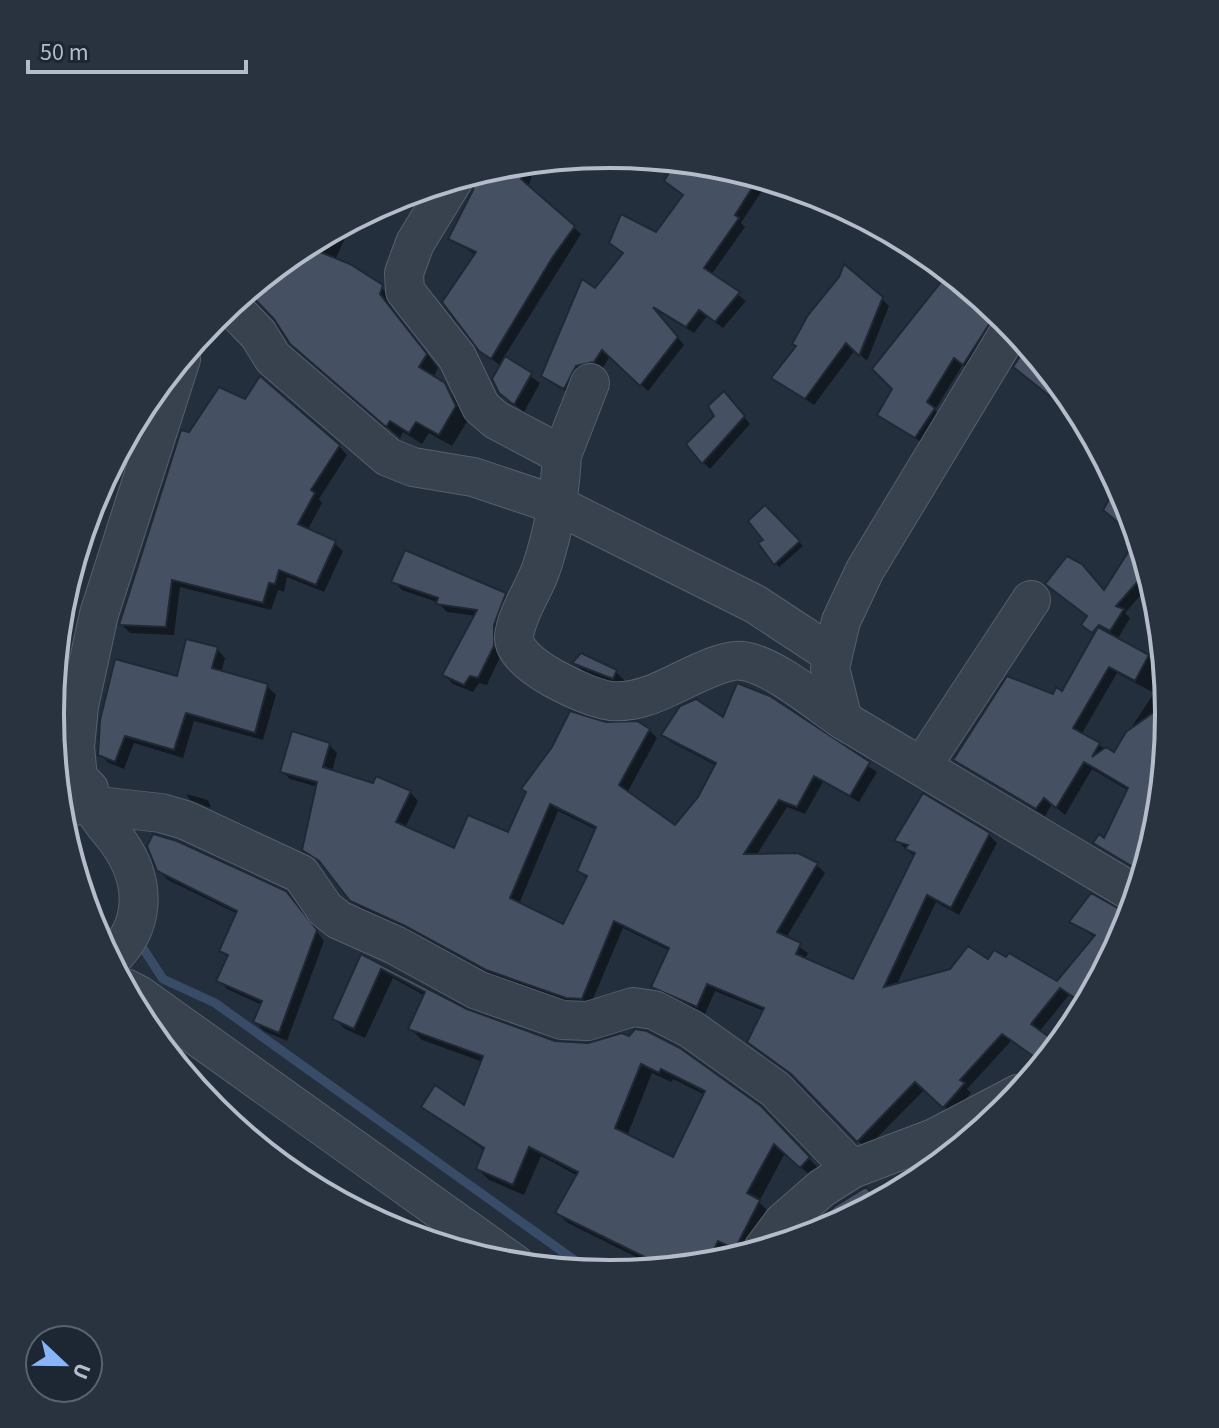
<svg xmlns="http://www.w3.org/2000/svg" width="1219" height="1428" font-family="'Source Sans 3',sans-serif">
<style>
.shadow{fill:#0007;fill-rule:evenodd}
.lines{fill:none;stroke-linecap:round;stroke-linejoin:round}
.stream{stroke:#394c67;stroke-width:9}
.building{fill:#455162;stroke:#1f2835;stroke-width:2;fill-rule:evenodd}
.minor-casing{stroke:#565f6c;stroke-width:40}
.minor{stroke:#38414e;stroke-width:38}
.rim{fill:none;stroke:#b4bcc9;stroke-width:4}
</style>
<rect width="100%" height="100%" fill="#242f3e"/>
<path class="shadow" d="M537 162 528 187 581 234 504 357 540 383 524 412 511 402 501 366 480 350 476 255 450 239 478 180 475 173 501 165Z
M719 165 769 180 741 223 745 227 711 275 746 301 723 328 707 316 694 333 654 309 684 345 648 391 610 356 602 369 583 373 572 395 551 383 544 375 595 291 624 254 611 243 657 235Z
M340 227 347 234 335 260 381 287 394 300 392 308 438 368 433 378 457 398 468 420 452 446 429 433 422 444 403 432 400 438 305 356 277 320 247 291 299 249Z
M881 298 889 306 867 361 855 350 814 405 774 378 798 347Z
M993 316 1001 324 972 372 963 364 935 410 942 417 924 444 880 415Z
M730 401 750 424 710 469 703 462Z
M183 432 339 446 347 455 319 499 322 503 307 531 334 543 343 551 324 592 287 577 284 592 278 590 271 610 180 587 174 635 130 633 121 624Z
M1097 444 1114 477 1086 453Z
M765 508 803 546 779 567 761 544 766 540Z
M1138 539 1151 583 1125 613 1130 618 1117 640 1164 666 1169 714 1158 824 1143 874 1095 843 1104 841 1129 791 1092 769 1065 815 1052 804 1045 816 955 759 1053 696 1063 694 1095 636 1084 625ZM1117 673 1154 693 1114 754 1081 735Z
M394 581 504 595 513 603 501 655 487 685 479 683 473 692 453 684 444 675 476 616 447 612 437 602 402 590Z
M217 649 225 658 221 673 267 686 276 695 263 740 194 721 183 758 134 743 124 769 109 763 100 755 178 678Z
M575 663 616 672 625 681 623 687 584 672Z
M738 685 747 687 877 772 859 802 823 782 805 814 787 807 756 856 817 865 825 873 786 938 808 953 805 960 854 982 915 857 897 841 988 834 997 843 959 915 936 902 896 986 989 961 1057 983 1096 938 1072 922 1091 896 1130 916 1085 1006 1069 995 1039 1032 1058 1045 1043 1063 1011 1041 967 1089 971 1093 952 1114 925 1089 866 1149 800 1081 750 1042 764 1011 715 991 705 1014 662 995 653 987 670 951 623 928 590 1006H576L496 977 416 933 361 909 325 866 304 849 318 787 290 779 282 771 329 745 337 753 332 772 410 792 418 801 405 828 455 851 509 834 606 725 649 730 657 738 627 793 676 827 699 798 717 766 671 742 663 735 724 720ZM558 811 597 830 579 871 587 879 564 926 519 904Z
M186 794 208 800 211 808 190 800Z
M158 870 295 903 324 941 287 1041 264 1031 255 1022 262 1005 227 989 219 980 228 958 221 951 238 914 168 880Z
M362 957 466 1011 555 1043 588 1045 622 1035 759 1107 819 1169 812 1177 785 1153 759 1202 769 1212 749 1254 741 1256 730 1250 725 1261 718 1263 660 1269 568 1223 557 1213 578 1176 541 1156 524 1195 489 1180 478 1169 485 1151 424 1106 465 1108 483 1062 422 1040 411 1029 425 996 393 978 365 1038 345 1029 334 1018ZM652 1073 671 1082 673 1079 705 1095 674 1160 627 1136Z
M866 1190 878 1202 826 1229 844 1208Z"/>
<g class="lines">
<path class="stream" d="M137 939 163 979 215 1003 591 1272"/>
</g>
<path class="building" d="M676 161 719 165 759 177 735 215 739 218 704 268 740 292 715 322 699 310 686 327 653 307 678 337 640 386 602 350 594 362 576 366 564 389 541 376 582 279 595 288 623 253 609 243 621 214 656 232 683 195 664 181Z
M527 163 521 179 575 226 552 258 491 359 479 351 442 302 476 252 448 239 473 190 475 173Z
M329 232 320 252 350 264 383 285 380 294 427 354 419 367 445 383 456 406 439 435 416 422 409 433 390 421 386 427 290 344 274 319 247 291 299 249Z
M844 264 883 297 859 356 846 343 805 399 771 378 796 346 792 344 808 315 839 277Z
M949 272 997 312 963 365 954 358 927 402 935 408 915 438 877 415 892 389 872 369Z
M1027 345 1073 402 1066 409 1013 367Z
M505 356 532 373 514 405 499 393 492 379Z
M260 376 340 445 311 490 315 493 298 524 336 541 316 585 279 570 275 584 269 583 263 603 172 580 166 627 119 625 181 430 189 432 219 387 245 399Z
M724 391 745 416 702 464 686 444 714 416 708 406Z
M1118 484 1127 500 1148 570 1116 606 1124 609 1110 631 1099 625 1092 633 1081 625 1087 616 1045 584 1067 556 1082 564 1104 590 1137 538 1103 510Z
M765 505 800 541 774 565 758 543 763 540 748 521Z
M405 550 506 593 494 625V646L478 678 470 676 464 685 442 675 477 610 436 604 438 598 391 582Z
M1098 627 1149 655 1135 681 1109 667 1073 728 1100 743 1092 757 1106 747 1114 752 1126 732 1168 702 1158 823 1143 873 1093 843 1099 834 1104 838 1128 788 1084 762 1056 808 1044 798 1036 809 953 760 1007 676 1053 694 1056 687 1062 691Z
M186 639 218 647 212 668 268 684 255 733 186 713 174 750 125 736 115 762 98 755 100 720 115 659 177 676Z
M581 653 617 670 613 679 572 663Z
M737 683 770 696 870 762 850 796 814 776 797 807 779 800 744 854 798 853 818 863 777 932 801 943 796 954 853 979 915 853 905 849 908 845 894 841 923 793 990 833 951 908 927 895 884 987 950 969 968 946 988 959 994 950 1006 957 1009 953 1057 981 1095 935 1069 922 1091 893 1130 915 1085 1005 1060 988 1031 1024 1059 1044 1043 1063 1002 1034 960 1080 965 1083 943 1108 915 1082 857 1142 791 1074 747 1042 764 1008 707 984 697 1007 651 987 669 948 614 921 582 999 566 998 486 970 405 926 350 901 319 861 302 850 317 782 280 772 292 731 330 743 323 767 373 783 376 776 411 791 396 822 454 848 468 815 508 832 526 792 521 789 552 747 570 711 606 722 637 721 650 729 619 785 675 825 698 797 716 763 661 735 680 706 696 699 723 717ZM550 804 596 827 577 871 587 876 563 924 510 898Z
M153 834 177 841 286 891 317 930 279 1033 253 1022 262 1001 216 981 228 955 219 951 237 911 157 871 147 846Z
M361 954 467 1009 555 1041 588 1043 622 1033 629 1036 635 1029 647 1031 680 1048 761 1106 810 1157 800 1168 774 1144 747 1193 760 1200 735 1249 718 1241 707 1264 667 1268 555 1213 578 1172 529 1147 513 1185 476 1169 484 1148 421 1107 435 1085 464 1105 483 1056 408 1029 425 992 381 969 354 1029 332 1019ZM641 1064 659 1073 661 1069 705 1091 673 1157 615 1128Z
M866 1187 879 1201 809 1235 806 1232 835 1206Z"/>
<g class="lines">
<g class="minor-casing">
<path id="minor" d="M454 179 415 243 404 273 405 291 457 357 481 407 496 420 562 455C560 494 554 531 541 569 534 590 516 614 514 637 512 664 587 698 611 701 622 702 635 700 647 696 671 689 720 657 743 661 773 665 818 703 843 720
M230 305 258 334 273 358 388 457 413 467 473 477 557 505 755 604 831 654
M1012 327 865 570 841 621 830 668 843 720 1137 895
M562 455 590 383
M922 766 1031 600
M59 806 90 805 161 813 185 820 301 874 325 909 339 920 395 945 477 990 562 1020 588 1021 633 1007 654 1010 691 1029 775 1089 852 1169
M110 960C146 927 147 883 119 843 106 825 90 812 89 789L78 778 75 747 79 706 99 614 181 359
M125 988 139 995 515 1264
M763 1249 783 1222 822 1188 852 1169 934 1138 1018 1094"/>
</g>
<use href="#minor" class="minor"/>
</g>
<path d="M0 0H1219V1428H0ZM609 168H610A545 545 0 0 1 1155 713V715A545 545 0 0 1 610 1260H609A545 545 0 0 1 64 715V713A545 545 0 0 1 609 168Z" fill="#29323f" fill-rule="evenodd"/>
<path class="rim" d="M609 168H610A545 545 0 0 1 1155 713V715A545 545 0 0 1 610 1260H609A545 545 0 0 1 64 715V713A545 545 0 0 1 609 168Z"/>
<g transform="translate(64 1364) rotate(112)"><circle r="38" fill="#1d2633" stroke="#59626f" stroke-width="2"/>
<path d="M0-6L14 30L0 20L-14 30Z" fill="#8ab4f8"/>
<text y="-12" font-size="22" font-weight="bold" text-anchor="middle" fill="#b4bcc9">U</text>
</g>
<path d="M28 60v12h218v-12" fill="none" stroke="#b4bcc9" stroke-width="4"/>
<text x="40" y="60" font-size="24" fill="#b4bcc9" stroke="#1d2633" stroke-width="6" paint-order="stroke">50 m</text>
</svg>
